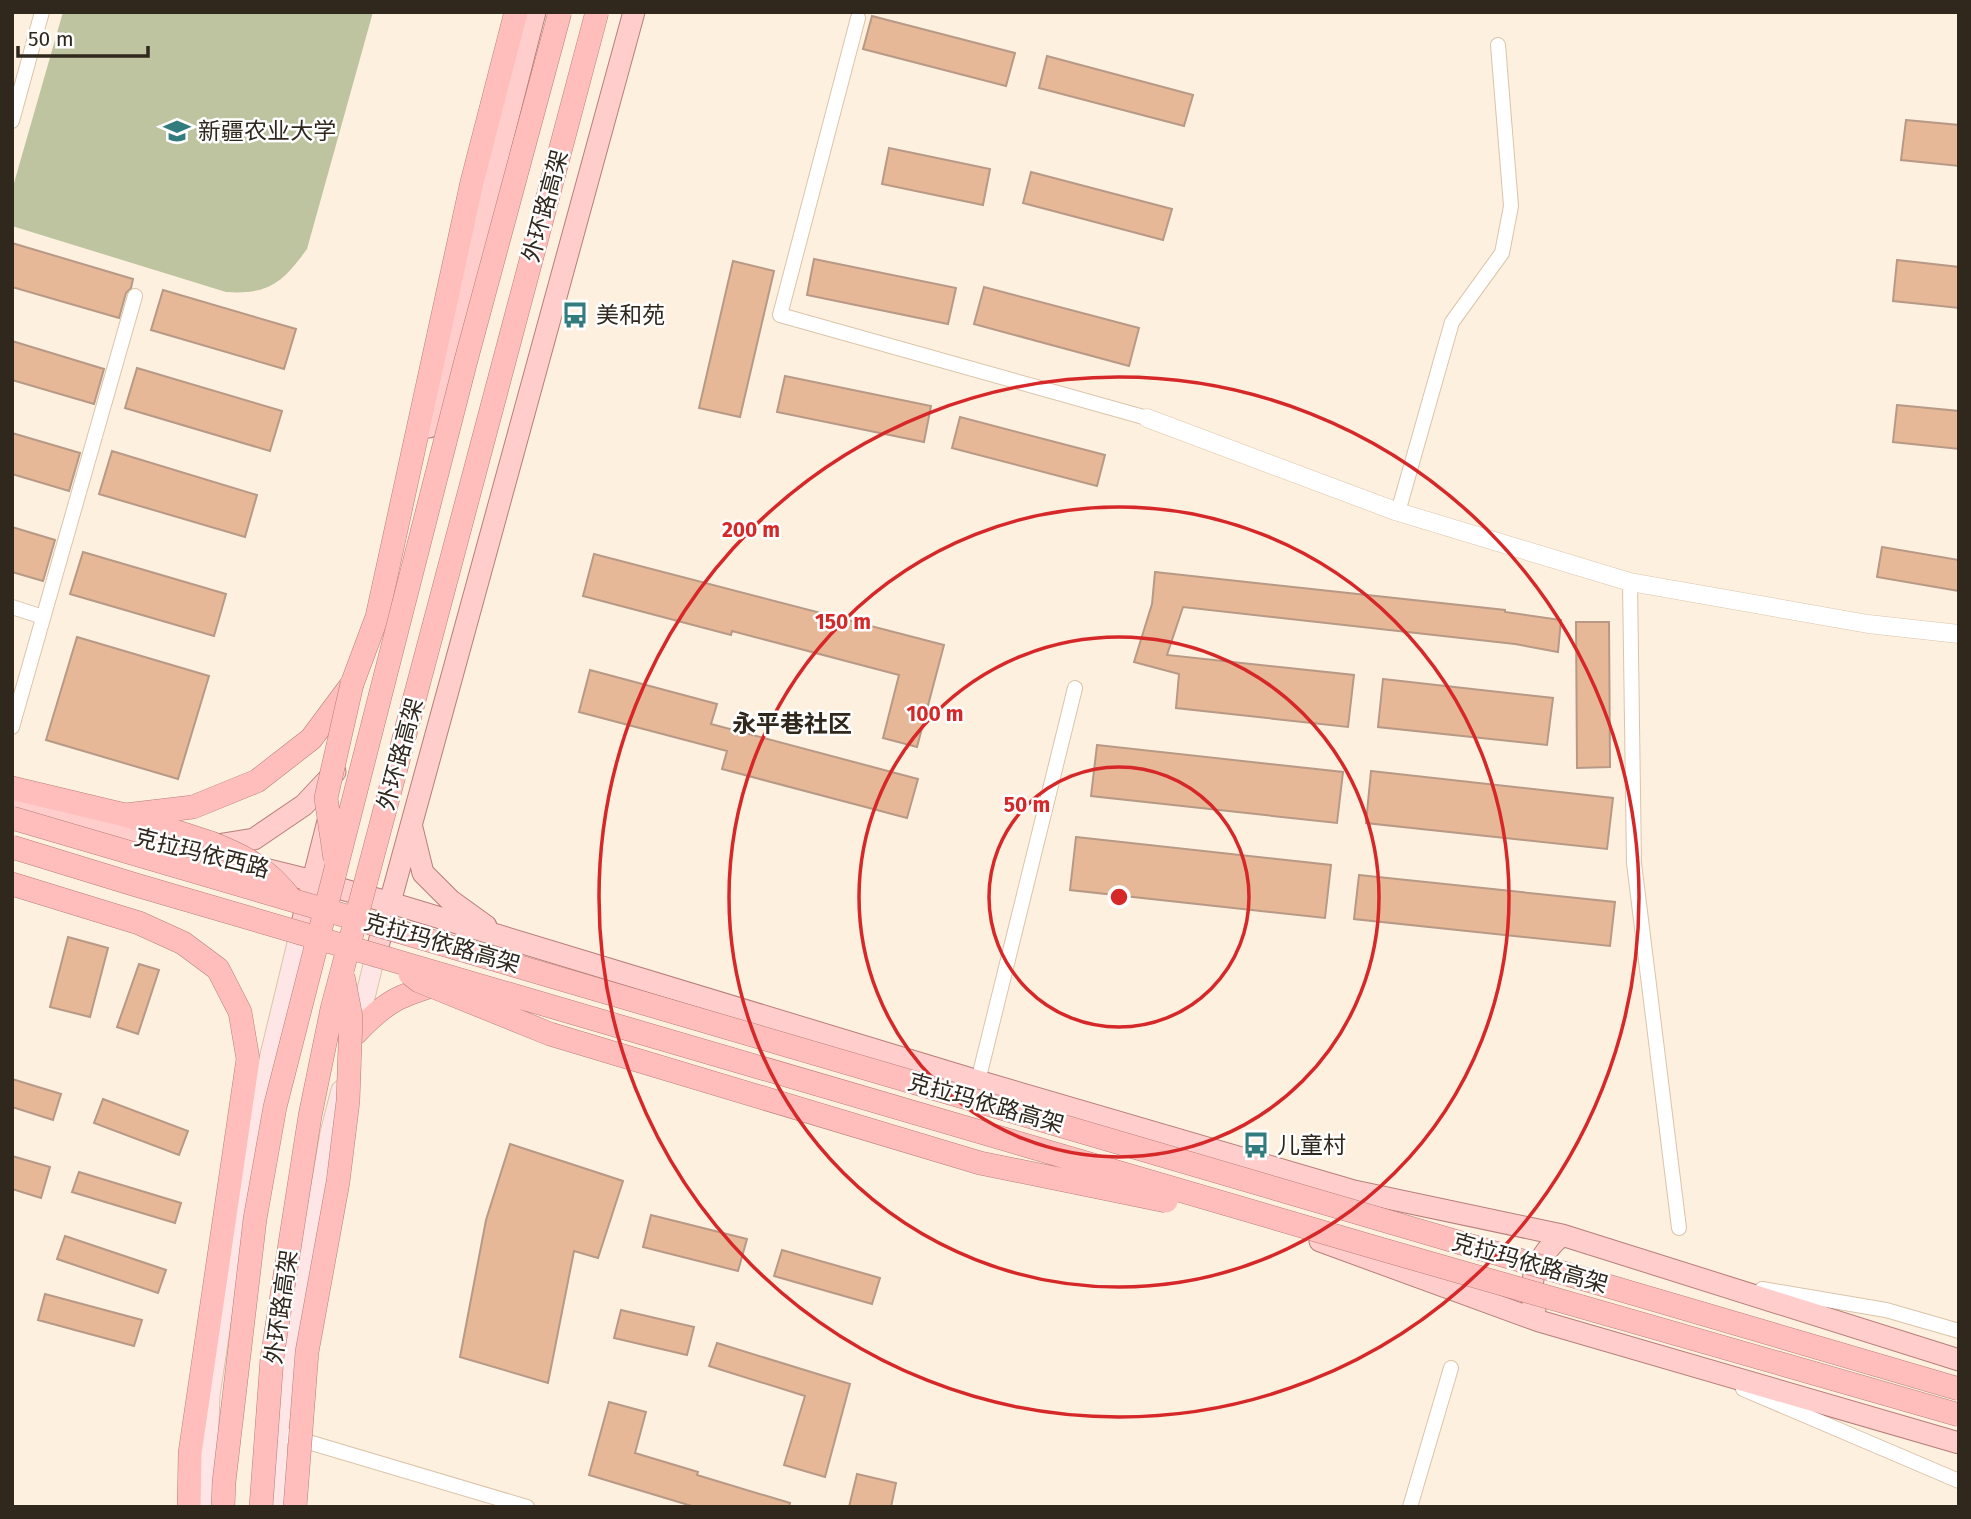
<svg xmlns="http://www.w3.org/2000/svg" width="1971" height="1519" font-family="'Fira Sans','Noto Sans SC',sans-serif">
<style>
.green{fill:#bdc49f}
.building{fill:#e7b897;stroke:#b79986;stroke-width:2}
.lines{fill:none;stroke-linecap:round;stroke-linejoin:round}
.minor-casing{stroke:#dbc4a9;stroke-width:16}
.tertiary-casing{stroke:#dbc4a9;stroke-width:19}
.secondary-casing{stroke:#dbc4a9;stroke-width:21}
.primary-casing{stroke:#b77e79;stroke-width:23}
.trunk-casing{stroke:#b77e79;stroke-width:24}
.minor{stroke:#fff;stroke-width:14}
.tertiary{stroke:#fff;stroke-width:18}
.secondary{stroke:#ffe6e6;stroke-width:19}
.primary{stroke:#ffcecc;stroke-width:21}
.trunk{stroke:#ffbebb;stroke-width:23}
.trunk-bridge-casing{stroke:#b77e79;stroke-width:24;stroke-linecap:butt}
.trunk-bridge{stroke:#ffbebb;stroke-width:23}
.ring{fill:none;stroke:#d62828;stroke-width:3.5}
.labels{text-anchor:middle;stroke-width:5;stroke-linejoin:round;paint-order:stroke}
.poi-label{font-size:23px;fill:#30271d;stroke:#fff;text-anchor:start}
.street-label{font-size:23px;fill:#30271d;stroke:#fff}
.neighbourhood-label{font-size:24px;font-weight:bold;fill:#30271d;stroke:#fff}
.centre{fill:#d62828;stroke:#fff;stroke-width:3.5}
.ring-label{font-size:21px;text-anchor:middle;font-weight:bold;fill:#d62828;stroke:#fff;stroke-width:5;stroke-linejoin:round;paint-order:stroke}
</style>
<rect width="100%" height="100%" fill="#fef0df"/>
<path class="green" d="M63 12H373L307 249C283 282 269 295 226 292L12 226V190Z"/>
<path class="building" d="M872 16 1015 53 1006 86 863 49Z
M1047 56 1193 95 1184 126 1039 88Z
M1906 120 1959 125V166L1901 160Z
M889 148 990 169 983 205 882 184Z
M1031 172 1172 209 1163 240 1023 203Z
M12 243 133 279 131 288 126 293 119 318 12 287Z
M814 259 956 288 948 324 807 295Z
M1897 260 1959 267V308L1893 301Z
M733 261 774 271 740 417 699 408Z
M984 287 1139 328 1129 366 974 324Z
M163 290 296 329 284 369 151 330Z
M12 341 104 369 94 404 12 380Z
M137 368 282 411 270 451 125 408Z
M785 376 931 406 924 442 777 412Z
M1897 405 1959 411V449L1893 442Z
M960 417 1105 455 1097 486 952 448Z
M12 433 80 453 69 491 12 474Z
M112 451 257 495 245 537 99 494Z
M12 527 55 540 43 581 12 572Z
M1882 547 1959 560V591L1877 577Z
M83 552 226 594 214 636 70 594Z
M594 554 944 645 917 747 883 738 899 675 732 631 731 635 583 596Z
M1155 572 1505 610V612L1561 620 1558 652 1515 644 1183 607 1167 655 1354 675 1348 727 1176 708 1179 674 1134 662 1152 604Z
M1576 622H1609L1610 767 1577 768Z
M77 637 209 676 178 779 46 740Z
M590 670 717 704 711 724 918 779 907 818 722 769 727 751 579 712Z
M1383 679 1553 698 1547 745 1378 727Z
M1097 745 1343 772 1337 823 1091 796Z
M1371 771 1613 798 1607 849 1366 823Z
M1076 837 1331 865 1325 918 1070 890Z
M1359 875 1615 902 1610 946 1354 919Z
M68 937 108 948 90 1017 50 1007Z
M139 964 159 970 138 1034 117 1027Z
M12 1079 61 1094 53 1120 12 1107Z
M103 1099 188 1131 179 1155 94 1123Z
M510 1144 623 1181 598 1258 574 1251 548 1383 460 1357 486 1220Z
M12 1156 50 1167 41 1198 12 1189Z
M79 1172 181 1203 175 1223 72 1192Z
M651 1215 747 1239 738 1271 643 1247Z
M65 1236 166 1270 158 1293 57 1259Z
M782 1250 880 1278 872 1304 774 1276Z
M45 1294 142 1320 134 1346 38 1320Z
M621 1310 694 1327 687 1355 614 1338Z
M717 1343 850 1384 825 1477 784 1465 805 1396 709 1366Z
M609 1402 646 1412 635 1453 698 1472 697 1475 790 1503 789 1507H695L589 1475Z
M857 1474 896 1483 891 1507H849Z"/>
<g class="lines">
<g class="minor-casing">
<path id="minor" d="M858 18 780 315 1147 418
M12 121 42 12
M1398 512 1452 322 1502 253 1511 206 1498 45
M1630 582 1634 863 1679 1228
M12 607 43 617
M12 727 135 296
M978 1081 1075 688
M1762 1289 1886 1310 1959 1331
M1743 1389 1959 1481
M278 1433 527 1507
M1410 1507 1451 1368"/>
</g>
<g class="tertiary-casing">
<path id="tertiary" d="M1147 418 1398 512 1630 582 1868 624 1959 634"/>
</g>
<g class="secondary-casing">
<path id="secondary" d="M356 1034 375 957
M206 1507 210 1395 248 1146 299 935
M277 1507 278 1433 330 1133 341 1090"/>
</g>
<g class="primary-casing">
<path id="primary" d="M429 427 535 12
M12 806 313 881 391 903 978 1081 1354 1191 1562 1235 1959 1360
M412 828 423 873 450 900 486 926
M211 846 254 839 304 805 335 772
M299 935 328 821
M375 957 634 12
M1320 1241 1539 1321 1959 1443
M1535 1309C1525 1279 1540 1254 1562 1235"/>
</g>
<g class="trunk-casing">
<path id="trunk" d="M12 788 125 815 211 843
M125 815 193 807 257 781 311 739 352 684 377 617 472 182 516 12
M12 884 139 923 183 943 218 969 240 1012 248 1059 190 1453 189 1507
M356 1033C386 1001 400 995 442 983"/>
</g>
<use href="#minor" class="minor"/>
<use href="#tertiary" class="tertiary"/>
<use href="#secondary" class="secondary"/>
<use href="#primary" class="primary"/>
<use href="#trunk" class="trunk"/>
<g class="trunk-bridge-casing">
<path id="trunk-bridge" d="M12 818 1959 1389
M211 843C246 857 267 868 291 899
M12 847 136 885 1377 1248 1959 1415
M335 859 326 798 352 684
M410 974 419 981 550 1034 980 1163 1166 1201
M223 1507 224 1482 255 1219 275 1107 465 364 560 12
M261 1507 272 1358 310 1116 332 1009 597 12
M295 1507 307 1352 338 1182 348 1101 351 1017 343 976"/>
</g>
<use href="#trunk-bridge" class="trunk-bridge"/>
</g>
<g class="ring">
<circle cx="1119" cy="897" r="130"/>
<circle cx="1119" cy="897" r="260"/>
<circle cx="1119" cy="897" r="390"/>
<circle cx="1119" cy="897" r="520"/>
</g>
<defs>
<g id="university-bare" transform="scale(2.1)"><path d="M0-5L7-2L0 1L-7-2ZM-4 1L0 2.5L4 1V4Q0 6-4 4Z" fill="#337c7e" stroke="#fff" stroke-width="2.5" paint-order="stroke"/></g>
<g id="bus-bare" transform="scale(2.1)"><path d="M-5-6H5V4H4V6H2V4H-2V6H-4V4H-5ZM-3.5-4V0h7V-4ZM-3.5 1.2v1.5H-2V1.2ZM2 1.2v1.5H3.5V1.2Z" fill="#337c7e" stroke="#fff" stroke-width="2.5" paint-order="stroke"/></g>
</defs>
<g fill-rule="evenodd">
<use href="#university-bare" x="177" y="131"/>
<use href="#bus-bare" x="575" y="315"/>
<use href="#bus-bare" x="1256" y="1145"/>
</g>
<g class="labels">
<g class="poi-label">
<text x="198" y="139">新疆农业大学</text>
<text x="596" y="323">美和苑</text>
<text x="1277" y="1153">儿童村</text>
</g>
<g class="street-label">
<text transform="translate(545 206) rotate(-75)" y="8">外环路高架</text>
<text transform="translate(400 754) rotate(-75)" y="8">外环路高架</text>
<text transform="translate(202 853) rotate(14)" y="8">克拉玛依西路</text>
<text transform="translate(442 943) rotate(16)" y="8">克拉玛依路高架</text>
<text transform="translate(986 1103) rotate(16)" y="8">克拉玛依路高架</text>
<text transform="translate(1530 1263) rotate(16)" y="8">克拉玛依路高架</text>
<text transform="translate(281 1307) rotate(-82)" y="8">外环路高架</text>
</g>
<g class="neighbourhood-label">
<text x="792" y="732">永平巷社区</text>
</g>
</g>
<circle cx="1119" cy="897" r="10" class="centre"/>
<g class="ring-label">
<text x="751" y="537">200 m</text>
<text x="843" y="629">150 m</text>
<text x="935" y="721">100 m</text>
<text x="1027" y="812">50 m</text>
</g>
<rect width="1971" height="1519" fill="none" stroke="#30271d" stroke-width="28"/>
<path d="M18 46v10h130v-10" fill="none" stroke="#30271d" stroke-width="3.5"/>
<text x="28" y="46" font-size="21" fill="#30271d" stroke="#ffffff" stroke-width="5" paint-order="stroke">50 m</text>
</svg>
